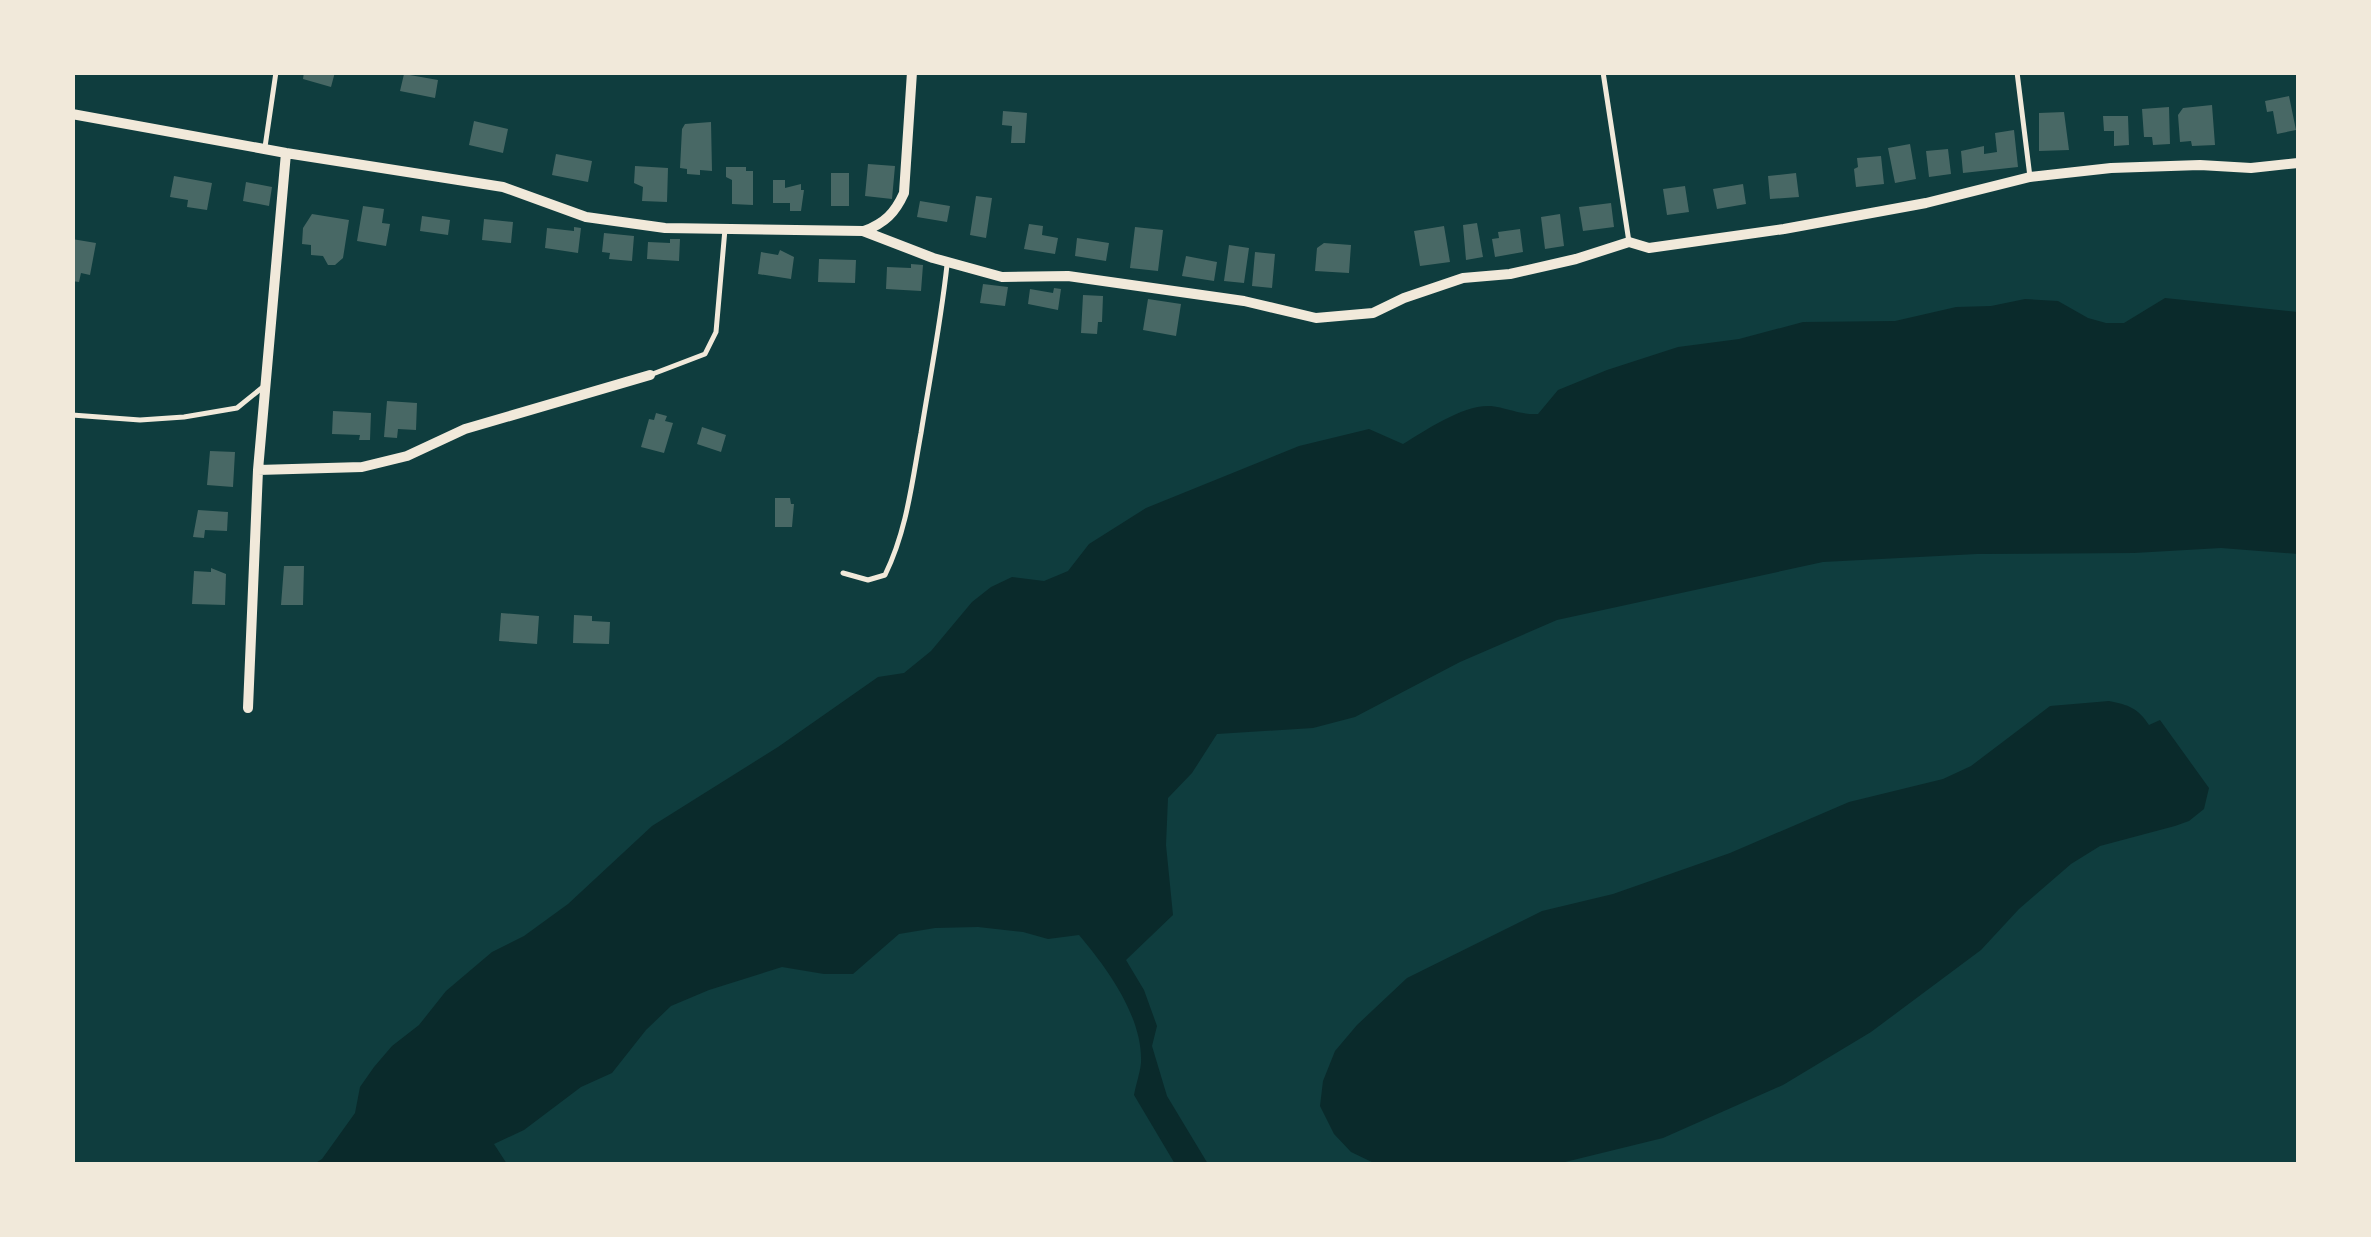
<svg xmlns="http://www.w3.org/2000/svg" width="2371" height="1237" font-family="'Nunito Sans',sans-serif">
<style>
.water{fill:#0a2a2b}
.building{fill:#486865}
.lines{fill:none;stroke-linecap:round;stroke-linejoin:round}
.service{stroke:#f1e9da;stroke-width:5}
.minor{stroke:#f1e9da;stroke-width:10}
</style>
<rect width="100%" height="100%" fill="#0f3d3e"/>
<path class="water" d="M2165 298 2298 312V554L2221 548 2134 553 1977 554 1823 562 1557 620 1460 662 1355 717 1313 728 1217 734 1192 773 1168 798 1166 845 1173 915 1126 960 1144 990 1157 1026 1152 1046 1167 1096 1208 1164H1175L1134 1095C1136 1084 1140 1073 1141 1063 1143 1017 1107 968 1079 935L1048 939 1023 932 978 927 935 928 899 934 853 974H824L782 967 709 990 671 1006 646 1030 612 1073 581 1087 524 1130 494 1144 507 1164H314L322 1159 355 1113 360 1087 374 1067 392 1046 419 1025 446 991 492 952 524 936 568 904 652 826 778 747 878 677 904 673 931 651 972 602 991 587 1012 577 1044 581 1068 571 1089 544 1146 508 1299 446 1369 429 1403 444C1426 430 1464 404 1491 406 1508 408 1520 415 1538 414L1558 390 1607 370 1678 347 1739 339 1803 322 1895 321 1956 307 1991 306 2025 299 2058 301 2088 318 2106 323H2124Z
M2109 701C2129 705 2138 708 2149 725L2160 720 2209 788 2204 809 2189 821 2175 826 2100 846 2071 864 2019 909 1981 950 1871 1032 1783 1085 1663 1138 1557 1164H1376L1351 1152 1334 1134 1320 1106 1323 1081 1335 1051 1357 1025 1407 978 1542 911 1613 894 1730 853 1849 802 1943 779 1971 766 2050 706Z"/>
<path class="building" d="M304 72H335L331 87 303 79Z
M404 74 438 80 435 98 400 91Z
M2289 96 2296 130 2277 134 2273 111 2267 112 2265 101Z
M2212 105 2215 145 2192 146 2191 141 2180 142 2178 115 2183 108Z
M2169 107 2170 144 2153 145 2152 137H2144L2142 109Z
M1003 111 1027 113 1025 143H1011L1012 126 1002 125Z
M2064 112 2069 150 2039 151V113Z
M2103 116H2128L2129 145 2114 146V131H2104Z
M474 121 508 129 503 153 469 145Z
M711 122 712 171 700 170V175L687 174V169L680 168 682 129 685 124Z
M2014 130 2018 167 1963 173 1961 151 1984 146V154L1997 152 1995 133Z
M1910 144 1916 179 1895 183 1888 148Z
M1948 149 1951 174 1929 177 1926 151Z
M556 154 592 161 588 182 552 175Z
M1881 156 1884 184 1856 187 1854 169 1858 167 1857 158Z
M868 164 895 166 892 199 865 196Z
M635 166 668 168 667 202 642 201 643 187 634 183Z
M726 167H746V171H753V205L732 204V180L726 177Z
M831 173H849V206H831Z
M1796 173 1799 197 1770 199 1768 176Z
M174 176 212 183 207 210 187 207 188 200 170 197Z
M773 180H785V188L801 184V190H804L801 211H790V203H773Z
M246 182 272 187 269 206 243 201Z
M1743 184 1746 204 1717 209 1713 189Z
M1685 186 1689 212 1667 215 1663 189Z
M976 196 992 198 986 238 970 235Z
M920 201 950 206 947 222 917 217Z
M1611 203 1614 227 1583 231 1579 207Z
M363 206 384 209 382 223 390 224 386 246 357 241Z
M312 214 349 220 343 258 335 265H328L323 256 311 255V245L302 244 303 228Z
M1560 214 1564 246 1545 249 1541 217Z
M422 216 450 220 448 235 420 231Z
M484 219 513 222 511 243 482 240Z
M1477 223 1483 257 1466 260 1463 225Z
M1029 224 1043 226 1042 235 1058 238 1055 254 1024 249Z
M1444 226 1450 262 1420 266 1414 231Z
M574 227 581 228 578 253 545 248 547 228 574 231Z
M1135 227 1163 230 1158 271 1130 268Z
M1520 229 1523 252 1495 257 1492 239 1499 238 1498 232Z
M604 233 634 236 632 261 609 259 610 253 602 252Z
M1077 238 1109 243 1106 261 1075 256Z
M72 239 96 243 90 275 81 273 79 282 72 281Z
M670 239H680L679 261 647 259 648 242 670 243Z
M1324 243 1351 245 1349 273 1315 271 1317 248Z
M1229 245 1249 248 1244 283 1224 281Z
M780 250 794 257 791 279 758 274 761 252 778 255Z
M1255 252 1275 254 1272 288 1252 286Z
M1186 256 1217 262 1214 281 1182 276Z
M819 259 856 260 855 283 818 282Z
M911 264 923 265 921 291 886 289 887 267 911 268Z
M983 284 1008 287 1005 306 980 303Z
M1054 288 1061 289 1058 310 1028 304 1030 289 1053 293Z
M1083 295 1103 296 1102 322H1098L1097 334 1081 333Z
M1148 299 1181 304 1176 336 1143 330Z
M387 401 417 403 416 430 398 429 397 438 384 437Z
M333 411 371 413 370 440H359L360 435 332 434Z
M656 413 667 416 665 421 673 423 664 453 641 447 649 419 654 420Z
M702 427 726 435 721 452 697 444Z
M210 451 235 452 233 487 207 485Z
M775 498H790L791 504H794L792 527H775Z
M198 510 228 512 227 531 205 530 204 538 193 537Z
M284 566H304L303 605H281Z
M211 568 226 574 225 605 192 604 194 571 211 572Z
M501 613 539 616 537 644 499 641Z
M574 615 592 616V621L610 622 609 644 573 643Z"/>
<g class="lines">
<path class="service" d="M1603 72 1629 242
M2017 72 2030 177
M265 147 276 72
M650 375 705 354 716 332 725 229
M72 415 140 420 184 417 237 408 263 387
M843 573 868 580 885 575C907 530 912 482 921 433 930 377 941 321 947 265"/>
<path class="minor" d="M72 114 286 153 503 187 586 217 665 228 863 231 933 258 1002 277 1068 276 1244 301 1316 318 1373 313 1404 298 1463 278 1510 274 1576 259 1629 242 1649 248 1784 229 1926 203 2030 177 2111 168 2200 165 2251 168 2298 163
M864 231C885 223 895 213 904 193L912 72
M258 470 362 467 407 456 465 429 650 375
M248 708 258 470 286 153"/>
</g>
<rect width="2371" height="1237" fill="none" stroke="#f1e9da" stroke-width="150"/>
</svg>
